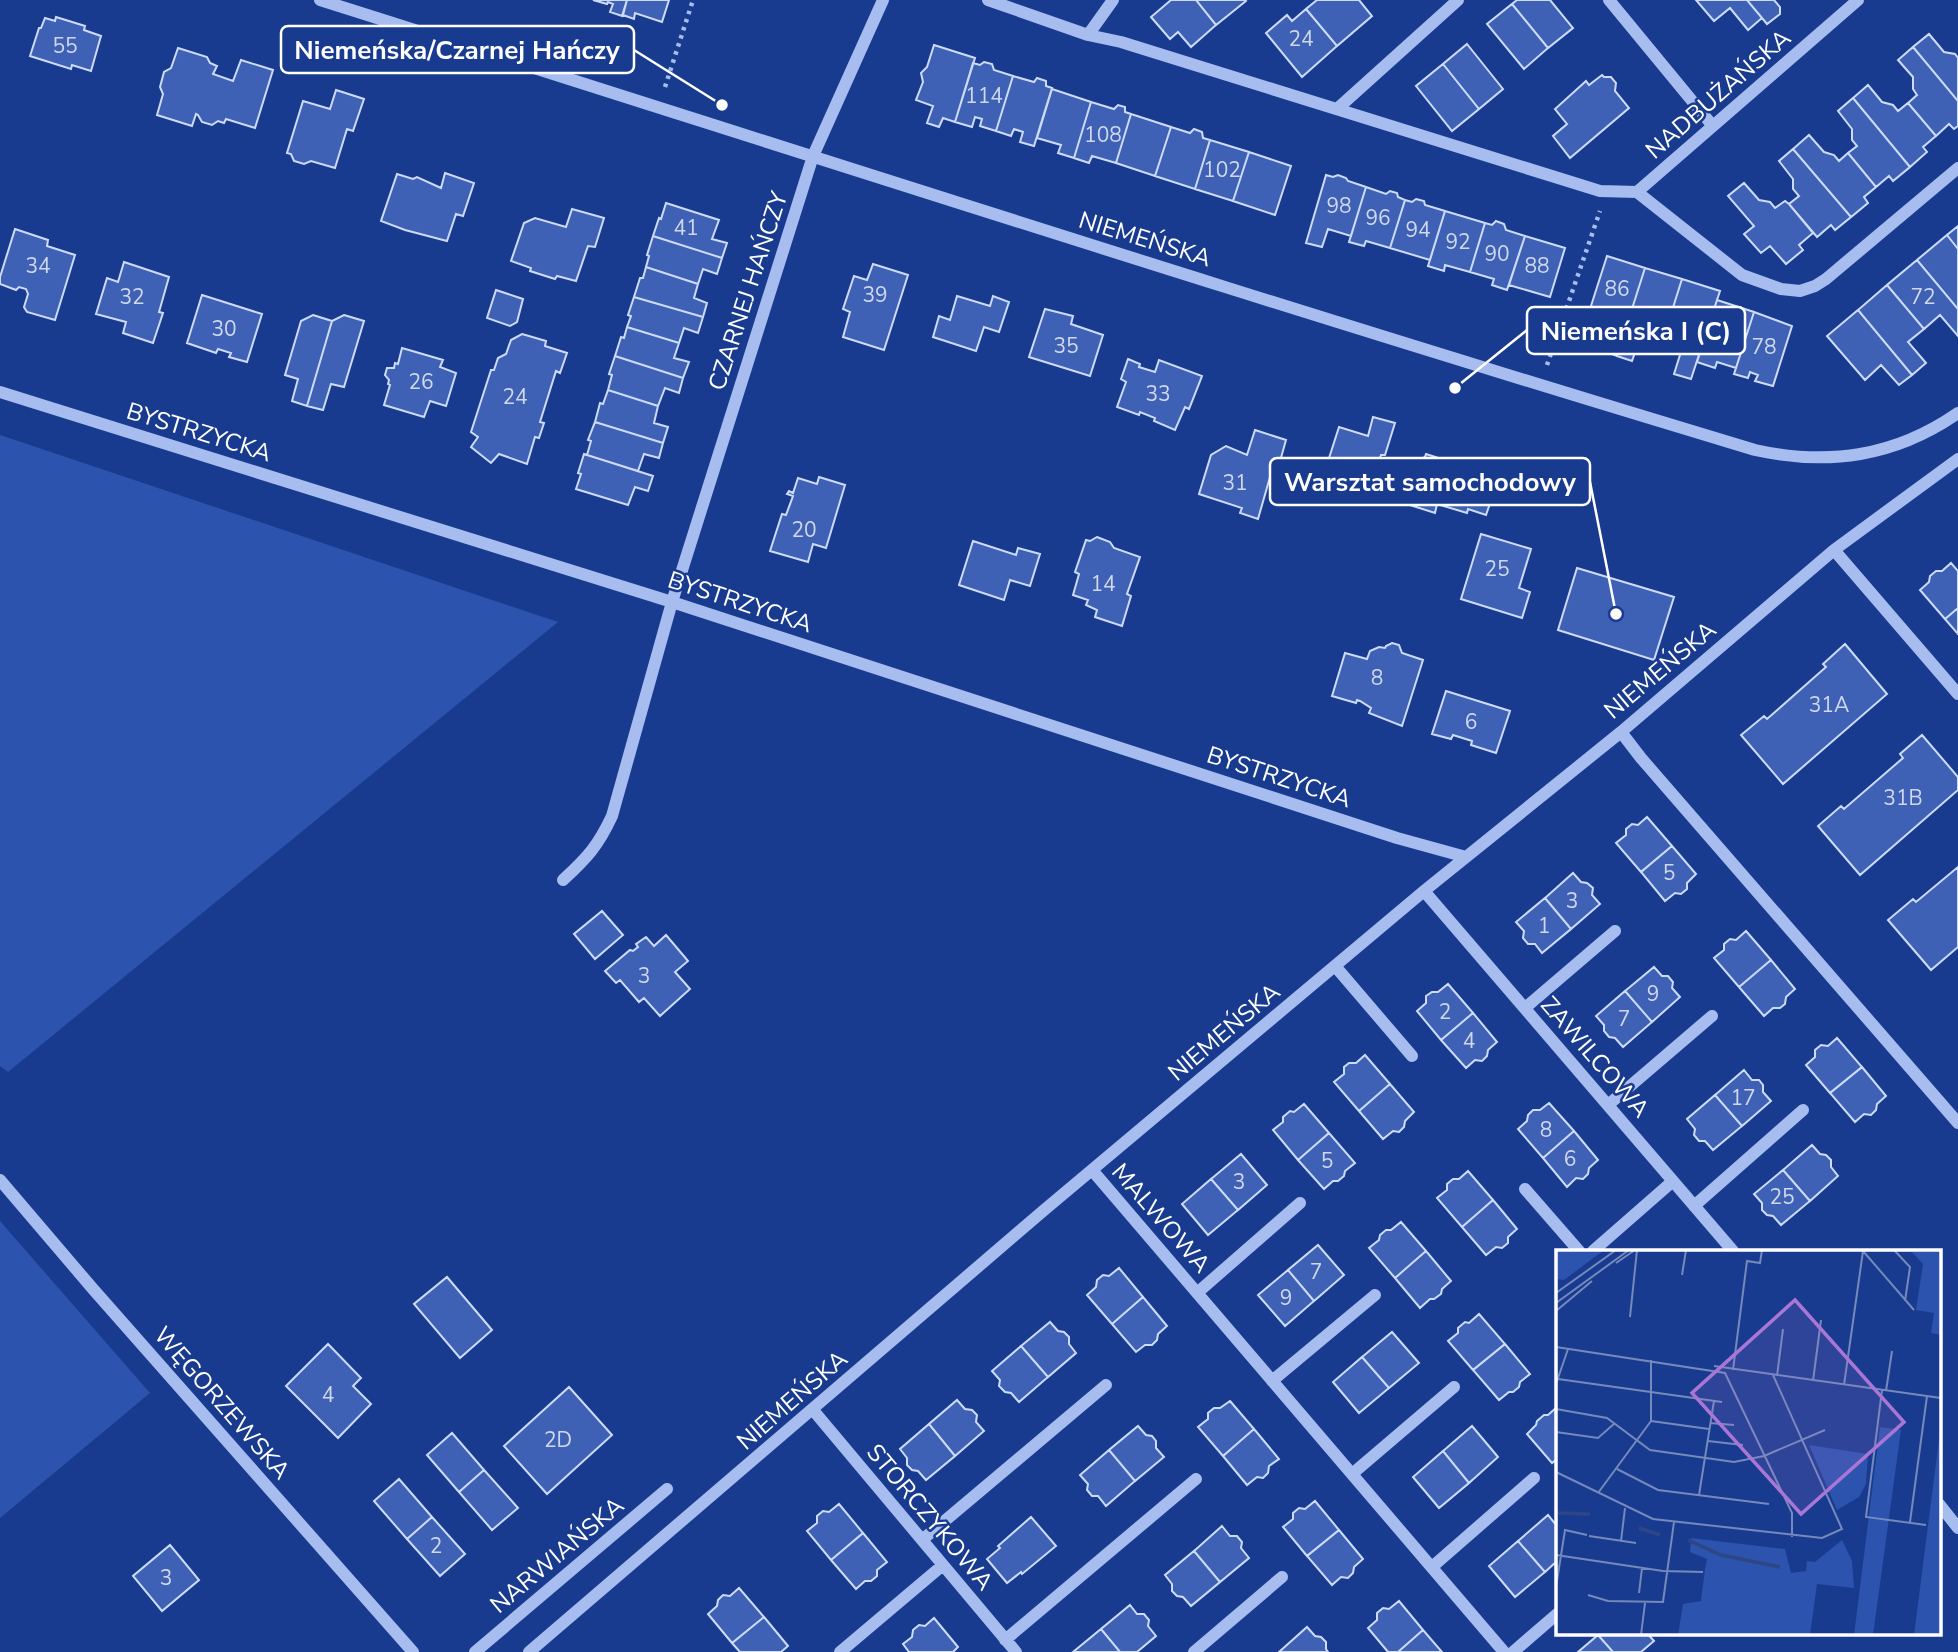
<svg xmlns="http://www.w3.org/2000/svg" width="1958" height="1652" font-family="'Nunito Sans',sans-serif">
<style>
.green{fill:#2c53ad}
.building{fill:#3e61b5;stroke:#cddbfa;stroke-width:2}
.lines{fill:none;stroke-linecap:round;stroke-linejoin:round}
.path{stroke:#a7bcef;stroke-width:4.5;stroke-dasharray:3.5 5;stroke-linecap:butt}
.minor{stroke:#a7bcef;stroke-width:12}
.labels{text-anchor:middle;stroke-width:5;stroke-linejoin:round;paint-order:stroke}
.number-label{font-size:21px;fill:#cfd8ec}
.street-label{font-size:24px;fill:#fff;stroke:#193b8f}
.inset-river{fill:none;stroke:#2e4686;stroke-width:3.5}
.inset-road{fill:none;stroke:#7589bc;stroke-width:2}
.view{fill:#a976d5;fill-opacity:0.15;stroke:#a976d5;stroke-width:3.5}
.inset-edge{fill:none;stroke:#fff;stroke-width:3.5}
.leader{fill:none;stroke:#fff;stroke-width:2.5}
.callout-dot{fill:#fff;stroke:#193b8f;stroke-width:2.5}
.callout{fill:#193b8f;stroke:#fff;stroke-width:2.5}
.callout-label{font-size:26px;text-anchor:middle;font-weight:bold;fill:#fff}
</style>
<rect width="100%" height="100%" fill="#193b8f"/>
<path class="green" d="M0 435 558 622 8 1072 0 1066Z
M0 1221 150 1393 0 1518Z"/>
<path class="building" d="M593 0H627L622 16 610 12 613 4 608 2 607 4Z
M627 0H669L662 22 635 13 634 19 623 15Z
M1171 0H1196L1216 25 1191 47 1178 32 1170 39 1151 17Z
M1196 0H1245L1246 1 1216 25Z
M1317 0H1359L1372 16 1337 46 1306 9Z
M1517 0H1550L1573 28 1548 48 1512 4Z
M1696 0H1747L1762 18 1748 30 1730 8 1714 21Z
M1747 0H1774L1780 7V14L1767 24Z
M1512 4 1548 48 1524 69 1487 24Z
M1306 9 1337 46 1302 77 1266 33 1287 15 1292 21Z
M56 17 85 26 84 30 101 36 91 71 72 65 71 69 30 56 39 28H41L45 18 55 21Z
M1929 34 1944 52 1955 54 1958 58V101L1913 47Z
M1467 44 1503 89 1479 109 1443 64Z
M934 45 975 58 955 122 943 118 939 127 927 123 933 106 916 100 923 82 921 73 927 67Z
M1913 47 1958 101V126L1954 129 1949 124 1936 136 1908 103 1917 95 1913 89V77L1898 60Z
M178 48 207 57 210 63 217 66 213 74 233 81 241 60 273 70 255 128 226 119 224 123 218 121 212 125 202 122 198 115 196 114 192 126 157 115 163 94 160 87 164 72 171 68Z
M984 62 992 64 994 70 1013 76 996 131 980 126 982 119 975 117 972 127 955 122 973 63 980 65Z
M1443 64 1479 109 1452 131 1416 86Z
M1602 75 1604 77H1611L1616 83 1615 91 1629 108 1570 158 1553 136 1567 124 1555 109 1586 81 1589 85Z
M1013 76 1034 82 1037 78 1046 81V86L1052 88 1034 146 1020 142 1023 132 1014 129 1011 136 996 131Z
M1868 85 1882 102 1893 105 1898 111 1908 103 1936 136 1923 147 1927 152 1910 167 1853 98Z
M1052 89 1091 102 1074 158 1058 153 1061 145 1037 138Z
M336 90 364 99 353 131 347 129 335 168 311 161 304 164 294 161 291 154 287 153 303 101 330 109Z
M1853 98 1910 167 1893 181 1889 176 1876 187 1848 153 1857 146 1852 140V129L1838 111Z
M1091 102 1114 109 1118 105 1125 107V112L1131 114 1116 163 1092 156 1089 163 1074 158Z
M1131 114 1171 127 1155 176 1116 163Z
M1171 127 1190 133 1194 129 1202 132 1203 138 1210 140 1195 189 1155 176Z
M1809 135 1824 152 1834 155 1839 161 1848 153 1876 187 1864 197 1868 203 1851 217 1793 149Z
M1210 140 1249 152 1233 201 1195 189Z
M1793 149 1851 217 1835 230 1831 225 1817 237 1789 204 1799 196 1793 189V179L1779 161Z
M1249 152 1291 166 1275 215 1233 201Z
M445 173 474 183 463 216 456 214 447 241 405 230 381 221 397 174 413 179 417 177 441 188Z
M1326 175 1333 177 1338 175 1346 178 1348 181 1366 187 1351 236 1328 229 1322 247 1306 243Z
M1744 183 1759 200 1770 202 1775 208 1785 201 1789 204 1813 233 1799 245 1803 250 1786 264 1770 246 1761 253 1744 234 1754 226 1728 196Z
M1366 187 1386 194 1390 191 1397 193 1398 197 1405 200 1390 248 1366 241 1364 246 1349 242Z
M1416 199 1424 201 1425 205 1445 211 1430 260 1390 248 1405 200 1412 202Z
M666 203 719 220 712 239 727 243 722 258 653 236 659 218 661 219Z
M572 209 604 218 595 247 588 246 576 281 557 276 555 279 530 271 531 268 511 261 524 223 535 218 566 227Z
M1445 211 1485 223 1470 272 1445 265 1444 271 1428 266Z
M1496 221 1504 224 1506 230 1525 236 1507 290 1492 285 1494 279 1470 272 1485 223 1492 225Z
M1958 226V249L1947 235Z
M15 229 48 240 47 246 75 255 55 320 27 312 24 307 28 294 26 289 19 287 16 290 0 284V277Z
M1947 235 1958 249V309L1917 260Z
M653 236 722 258 717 274 703 269 698 284 646 267 649 256 647 255Z
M1525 236 1565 248 1550 297 1509 285Z
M1607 256 1645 268 1617 356 1600 350 1611 316 1590 309Z
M1917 260 1958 309V336L1940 315 1924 329 1887 285Z
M124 262 169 277 159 312 163 313 153 343 123 333 126 322 96 314 107 278 118 282Z
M873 264 908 275 884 350 843 337 850 312 843 309 854 276 867 280Z
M646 267 698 284 694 298 707 303 703 317 634 297 640 278H643Z
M1645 268 1682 279 1665 333 1644 326 1632 361 1617 356Z
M1682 279 1720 291 1691 379 1674 374 1685 339 1665 333Z
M1887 285 1924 329 1908 342 1926 363 1912 375 1858 310Z
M496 290 523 299 517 322 510 326 487 318Z
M202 295 262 314 247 362 229 357 231 353 218 349 216 353 187 343Z
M957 296 990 306 993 296 1009 302 999 332 984 327 976 351 933 337 939 316 950 320Z
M634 297 703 317 698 333 684 328 679 343 627 327 631 316 628 315Z
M1717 300 1754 312 1736 368 1717 362 1715 368 1697 362Z
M1045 309 1073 316 1071 324 1103 335 1090 376 1029 357Z
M1858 310 1912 375 1899 385 1881 365 1865 380 1827 336Z
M1754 312 1792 326 1773 386 1755 381 1758 375 1750 372 1748 378 1734 374Z
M313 315 332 321 307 406 292 401 298 379 285 375 301 321Z
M344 315 364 321 344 387 331 384 323 410 307 406 332 321Z
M627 327 679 343 674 358 689 362 683 378 615 356 621 337 624 338Z
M522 334 546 341 545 346 567 353 560 373 556 371 540 422 544 423 539 438 535 437 527 464 499 454 491 463 471 447 478 437 471 432 491 370H494L498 358 506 354 511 340Z
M402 348 443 360 440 367 456 373 446 406 430 401 424 417 384 405 390 385 388 384 389 380 385 375 387 368H394L395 363 398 364Z
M615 356 683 378 679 393 665 388 658 406 608 390 612 375 609 374Z
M1128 359 1140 364 1139 367 1155 372 1159 360 1202 376 1189 409 1185 407 1175 430 1154 421 1155 418 1140 412 1139 415 1117 407 1126 382 1121 379Z
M608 390 658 406 654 423 668 427 663 443 595 422 600 403 603 404Z
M1373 417 1395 423 1385 455H1381L1368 494 1322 480 1339 427 1368 436Z
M595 422 663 443 659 458 644 454 638 471 587 455 591 441 588 440Z
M1255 430 1286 440 1277 472 1272 470 1258 519 1240 513 1242 508 1199 494 1211 455 1226 446 1247 455Z
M584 454 653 476 648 491 635 487 628 505 576 489 581 474 578 473Z
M1426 454 1445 460 1444 462 1462 467 1463 465 1481 471 1480 475 1498 480 1486 515 1468 509 1467 513 1437 504 1435 513 1410 505 1421 472 1417 466 1419 460 1425 457Z
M819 477 845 485 826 548 813 544 808 562 770 551 782 514 786 515 793 496 787 494 789 491 793 493 798 478 817 484Z
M1481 534 1531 549 1519 588 1530 592 1522 618 1461 599Z
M1097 537 1110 542 1114 548 1140 557 1127 594 1131 596 1122 626 1095 617 1097 610 1086 605 1088 600 1073 595 1079 574 1075 572 1086 540 1090 541Z
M973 541 1016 555 1018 548 1040 554 1030 586 1010 580 1004 600 959 585Z
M1951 563 1958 571V608L1945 619 1920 590 1929 582 1930 576 1936 571H1942Z
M1577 568 1674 597 1654 660 1558 630Z
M1958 608V634L1945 619Z
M1392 643 1399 645 1402 653 1423 660 1402 726 1369 713 1371 708 1360 701 1357 700 1356 703 1332 696 1345 653 1367 659 1370 651 1379 647 1385 648 1386 646Z
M1845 644 1887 694 1783 784 1741 735 1764 716 1767 719 1826 667 1823 664Z
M1446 691 1510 711 1496 753 1471 745 1472 741 1453 735 1451 739 1432 734Z
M1922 735 1958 777V790L1860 875 1818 826 1841 806 1844 809 1903 758 1900 754Z
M1647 817 1672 846 1641 872 1616 843 1626 835V829L1632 824 1638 825Z
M1672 846 1696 874 1687 883V889L1681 894 1675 893 1665 901 1641 872Z
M1958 867V947L1931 970 1888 920 1913 899 1916 902Z
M1573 873 1581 882 1587 883 1593 888 1592 895 1600 904 1571 929 1545 898Z
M1545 898 1571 929 1542 953 1535 944H1528L1523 938 1524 931 1516 922Z
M602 911 623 935 595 959 574 934Z
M1746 931 1771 960 1739 987 1714 958 1724 950V944L1730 939 1736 940Z
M666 935 688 961 675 972 690 989 660 1016 644 998 639 1002 620 980 616 983 605 971 630 950 633 951 638 947 636 944 646 937 654 946Z
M1771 960 1795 989 1786 997 1785 1004 1780 1008H1773L1764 1016 1739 987Z
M1654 967 1662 976H1668L1673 982 1672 988 1680 997 1652 1022 1625 991Z
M1448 984 1473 1013 1441 1040 1417 1011 1426 1003V996L1432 992H1438Z
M1625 991 1652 1022 1623 1047 1615 1038 1609 1037 1604 1031V1025L1596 1016Z
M1473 1013 1497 1042 1488 1050 1487 1056 1482 1061 1475 1060 1466 1068 1441 1040Z
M1837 1038 1862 1067 1830 1093 1806 1065 1815 1057V1050L1821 1045 1828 1046Z
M1365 1055 1390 1084 1359 1111 1334 1082 1344 1074V1067L1349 1063H1356Z
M1862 1067 1886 1096 1877 1104 1876 1110 1871 1115 1864 1114 1855 1122 1830 1093Z
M1744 1070 1752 1080H1759L1763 1085V1092L1771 1101 1742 1126 1715 1095Z
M1390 1084 1414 1112 1405 1121 1404 1127 1399 1132 1393 1131 1383 1139 1359 1111Z
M1715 1095 1742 1126 1713 1150 1705 1141H1699L1694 1135 1695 1129 1687 1119Z
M1549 1103 1574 1131 1543 1158 1518 1129 1527 1121 1528 1115 1533 1110H1540Z
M1304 1104 1329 1133 1298 1160 1273 1130 1283 1122V1117L1290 1111 1294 1112Z
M1574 1131 1598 1160 1589 1168 1588 1174 1583 1179 1576 1178 1567 1187 1543 1158Z
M1329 1133 1355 1163 1345 1171 1344 1176 1338 1181H1333L1324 1189 1298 1160Z
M1812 1145 1820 1154 1826 1155 1831 1160V1167L1838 1176 1810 1201 1783 1170Z
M1241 1154 1267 1185 1238 1210 1211 1179Z
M1783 1170 1810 1201 1781 1225 1773 1216 1767 1215 1762 1210V1203L1754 1194Z
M1468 1171 1493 1200 1462 1227 1437 1198 1447 1190V1184L1453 1179H1459Z
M1211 1179 1238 1210 1208 1235 1182 1204Z
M1493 1200 1517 1229 1508 1237V1243L1502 1248 1496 1247 1486 1255 1462 1227Z
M1401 1222 1426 1251 1395 1278 1369 1248 1379 1240 1380 1235 1386 1230H1391Z
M1318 1245 1344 1275 1314 1301 1288 1270Z
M1426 1251 1451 1281 1442 1289 1441 1294 1434 1299H1430L1420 1308 1395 1278Z
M1119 1268 1143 1297 1112 1324 1087 1295 1096 1287 1097 1280 1103 1275 1109 1276Z
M1288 1270 1314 1301 1285 1326 1258 1295Z
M447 1277 492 1330 460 1358 414 1304Z
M1143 1297 1167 1326 1158 1334 1157 1340 1152 1345H1145L1136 1352 1112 1324Z
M1479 1314 1505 1344 1473 1370 1448 1341 1458 1333V1328L1465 1322 1469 1323Z
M1050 1322 1058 1331 1064 1332 1069 1337V1344L1076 1353 1048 1377 1021 1346Z
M1392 1332 1419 1363 1389 1388 1362 1357Z
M328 1344 361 1378 353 1386 371 1404 338 1438 286 1386Z
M1505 1344 1530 1374 1520 1382 1519 1387 1513 1392H1509L1499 1400 1473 1370Z
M1021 1346 1048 1377 1019 1402 1011 1393 1005 1392 999 1386 1000 1380 992 1371Z
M1362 1357 1389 1388 1359 1413 1333 1382Z
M569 1387 612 1435 547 1494 504 1446Z
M957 1400 965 1409 972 1410 977 1415 976 1422 984 1431 955 1456 929 1424Z
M1230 1401 1254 1429 1223 1456 1198 1427 1208 1419V1413L1214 1408H1220Z
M1557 1407V1459L1552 1463 1527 1434 1536 1425 1537 1421 1544 1415H1548Z
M929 1424 955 1456 926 1480 918 1471 912 1470 907 1465V1458L900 1449Z
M1138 1426 1146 1435 1152 1436 1156 1441V1448L1164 1457 1135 1481 1109 1450Z
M1472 1426 1498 1457 1469 1483 1443 1451Z
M1254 1429 1279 1459 1269 1466 1268 1473 1263 1478 1257 1477 1247 1485 1223 1456Z
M452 1433 484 1470 459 1492 427 1455Z
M1109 1450 1135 1481 1106 1506 1098 1496H1092L1087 1490 1088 1484 1080 1475Z
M1443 1451 1469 1483 1439 1508 1413 1477Z
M484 1470 518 1508 492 1530 459 1492Z
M399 1479 432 1517 407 1539 374 1501Z
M1315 1501 1339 1530 1307 1556 1283 1527 1293 1519V1513L1299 1508 1305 1509Z
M839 1504 863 1533 831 1560 807 1531 817 1523V1516L823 1511 829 1512Z
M1548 1515 1557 1526V1561L1545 1572 1518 1541Z
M432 1517 465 1554 440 1576 407 1539Z
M1031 1517 1056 1546 1022 1574 1021 1572 1007 1583 987 1559 1000 1548 998 1546Z
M1222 1526 1230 1536H1237L1242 1542 1241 1548 1249 1558 1220 1582 1194 1551Z
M1339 1530 1363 1559 1354 1567 1353 1573 1348 1578 1341 1577 1332 1585 1307 1556Z
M863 1533 887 1562 877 1570V1576L871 1581H865L856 1589 831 1560Z
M1518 1541 1545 1572 1515 1597 1489 1566Z
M170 1545 199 1580 162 1611 133 1576Z
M1194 1551 1220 1582 1191 1606 1183 1597 1177 1596 1172 1591V1584L1165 1575Z
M739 1588 764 1617 732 1643 708 1614 717 1606 718 1600 723 1595 730 1596Z
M1399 1601 1423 1630 1398 1652H1388L1368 1628 1377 1620V1613L1383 1608 1389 1609Z
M1130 1605 1137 1614H1144L1149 1620 1148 1626 1156 1636 1137 1652H1120L1101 1629Z
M764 1617 788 1646 781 1652H740L732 1643Z
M934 1618 958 1647 953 1652H909L903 1644 912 1637 913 1630 919 1625 925 1626Z
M1307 1627 1315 1636 1321 1637 1326 1642V1649L1328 1652H1279Z
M1101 1629 1120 1652H1073Z
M1423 1630 1442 1652H1398Z
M1601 1633H1647L1654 1641 1641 1652H1613L1598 1635Z
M1598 1635 1613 1652H1578Z"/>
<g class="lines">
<path class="path" d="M665 87 693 0
M1547 365 1600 211"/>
<path class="minor" d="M320 0C798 151 1275 306 1755 450 1828 466 1895 457 1958 413
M988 0 1088 35 1121 42 1600 191 1637 192 1742 275 1781 289 1800 291 1815 286 1826 279 1958 168
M1609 0 1712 125
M1088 35 1113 0
M1337 109 1458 0
M1637 192 1858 0
M0 392 672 602 1397 838 1466 857
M1834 550 1958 694
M1621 732 1641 758 1958 1123
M563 880C587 858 598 846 612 816L672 602 813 156 883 0
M1424 891 1733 1251
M1335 966 1412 1056
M1525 1008 1615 931
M1608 1105 1712 1016
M1092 1170 1504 1652
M0 1180 93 1289 413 1652
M1525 1189 1579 1251
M1694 1206 1803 1110
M1593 1251 1673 1181
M1197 1293 1300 1203
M1272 1381 1375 1295
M813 1410 1016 1652
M1352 1474 1454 1387
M1939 1504 1958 1528
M922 1540 1106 1385
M1432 1567 1534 1478
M1005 1640 1196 1479
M475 1652 667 1489
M529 1652 1043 1211 1424 891 1621 732 1834 550 1958 459
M840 1652 943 1565
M1194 1652 1282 1577
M1513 1652 1557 1614"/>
</g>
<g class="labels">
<g class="number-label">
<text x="1301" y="46">24</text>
<text x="65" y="53">55</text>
<text x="984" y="103">114</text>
<text x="1103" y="142">108</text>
<text x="1222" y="177">102</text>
<text x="1339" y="213">98</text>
<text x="1378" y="225">96</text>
<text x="686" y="235">41</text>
<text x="1418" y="237">94</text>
<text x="1458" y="249">92</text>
<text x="1497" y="261">90</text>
<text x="38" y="273">34</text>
<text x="1537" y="273">88</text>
<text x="1617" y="296">86</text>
<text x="875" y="302">39</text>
<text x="132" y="304">32</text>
<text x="1923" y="304">72</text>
<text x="224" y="336">30</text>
<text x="1066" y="353">35</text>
<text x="1764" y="354">78</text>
<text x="421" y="389">26</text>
<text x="1158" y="401">33</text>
<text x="515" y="404">24</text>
<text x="1235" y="490">31</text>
<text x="804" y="537">20</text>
<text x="1497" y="576">25</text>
<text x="1103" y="591">14</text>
<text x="1377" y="685">8</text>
<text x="1829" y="712">31A</text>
<text x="1471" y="729">6</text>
<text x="1903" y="805">31B</text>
<text x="1669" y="880">5</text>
<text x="1572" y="908">3</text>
<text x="1544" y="933">1</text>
<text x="644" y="983">3</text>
<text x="1653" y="1001">9</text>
<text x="1445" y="1019">2</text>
<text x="1624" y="1026">7</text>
<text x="1469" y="1048">4</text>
<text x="1743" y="1105">17</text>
<text x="1546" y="1137">8</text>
<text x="1570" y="1166">6</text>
<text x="1327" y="1168">5</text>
<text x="1239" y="1189">3</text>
<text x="1782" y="1204">25</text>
<text x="1316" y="1279">7</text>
<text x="1286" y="1305">9</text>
<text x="328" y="1402">4</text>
<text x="558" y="1447">2D</text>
<text x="436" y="1553">2</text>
<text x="166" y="1585">3</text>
</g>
<g class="street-label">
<text transform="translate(1718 94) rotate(-41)" y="8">NADBUŻAŃSKA</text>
<text transform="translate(1145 239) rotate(17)" y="8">NIEMEŃSKA</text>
<text transform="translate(748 291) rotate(-72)" y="8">CZARNEJ HAŃCZY</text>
<text transform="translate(199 432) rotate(17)" y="8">BYSTRZYCKA</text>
<text transform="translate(740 602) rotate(18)" y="8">BYSTRZYCKA</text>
<text transform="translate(1660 670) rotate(-40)" y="8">NIEMEŃSKA</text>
<text transform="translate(1279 777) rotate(18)" y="8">BYSTRZYCKA</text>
<text transform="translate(1224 1032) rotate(-40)" y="8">NIEMEŃSKA</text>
<text transform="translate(1595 1057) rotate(49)" y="8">ZAWILCOWA</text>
<text transform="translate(1161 1218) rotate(49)" y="8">MALWOWA</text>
<text transform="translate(792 1400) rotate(-41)" y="8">NIEMEŃSKA</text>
<text transform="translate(222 1403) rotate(49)" y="8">WĘGORZEWSKA</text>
<text transform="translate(930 1517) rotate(50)" y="8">STORCZYKOWA</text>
<text transform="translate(557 1555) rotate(-40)" y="8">NARWIAŃSKA</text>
</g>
</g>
<g transform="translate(1556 1250)">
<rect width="385" height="385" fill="#193b8f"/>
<path d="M0 0H48L8 30 0 29ZM354 0H385V85L375 83 378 63 360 60 367 14ZM385 174V385H358ZM324 177 345 180 317 385H298ZM253 195 312 204 310 234 303 247 281 260ZM135 288 229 299 235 323 250 321 251 311 259 312 286 290 296 311 298 338 261 334 254 385H122L127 354 145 351 149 319 151 309 134 302Z" fill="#2c53ad"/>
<path class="inset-river" d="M0 263 34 264M83 278 104 285M132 290 165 305 224 317"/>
<path class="inset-road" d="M338 0 354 17 349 51M307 1 358 60M60 13 79 0M126 25 130 0M0 43 60 0M0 53 73 0M0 61 36 31M74 67 81 0M0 97 169 123 236 263V287M158 116 385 148M177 120 191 11 204 13 206 0M221 126 227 79M2 129 166 152M257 131 265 70M0 134 12 99M288 135 307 1M326 140 310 267 370 275M330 141 336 101M0 159 51 168 94 200 178 212 208 206 269 180M95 171 153 179M154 173 178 175M0 182 42 188 59 173M152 191 187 195M61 219 102 240 213 254M0 222 97 269 266 288 286 279 217 125M42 243 95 171V110M143 245 158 151M354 272 371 146M33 286 80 293M65 291 69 258M0 305 107 321 147 322M0 337 9 280 31 285M83 343 86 318M32 345 52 351 107 352 118 272M85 385 89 353"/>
<path class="view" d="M239 50 348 172 245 264 136 143Z"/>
<rect width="385" height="385" class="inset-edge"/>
</g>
<path class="leader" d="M722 105L634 50M1455 388L1527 330M1616 614L1590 482"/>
<g class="callout-dot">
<circle cx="722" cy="105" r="7"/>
<circle cx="1455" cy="388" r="7"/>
<circle cx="1616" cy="614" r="7"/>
</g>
<g class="callout">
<rect x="281" y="26" width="353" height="47" rx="7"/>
<rect x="1527" y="307" width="218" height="47" rx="7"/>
<rect x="1270" y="458" width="320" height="47" rx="7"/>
</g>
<g class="callout-label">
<text x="457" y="59">Niemeńska/Czarnej Hańczy</text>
<text x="1636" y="340">Niemeńska I (C)</text>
<text x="1430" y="491">Warsztat samochodowy</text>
</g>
</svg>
